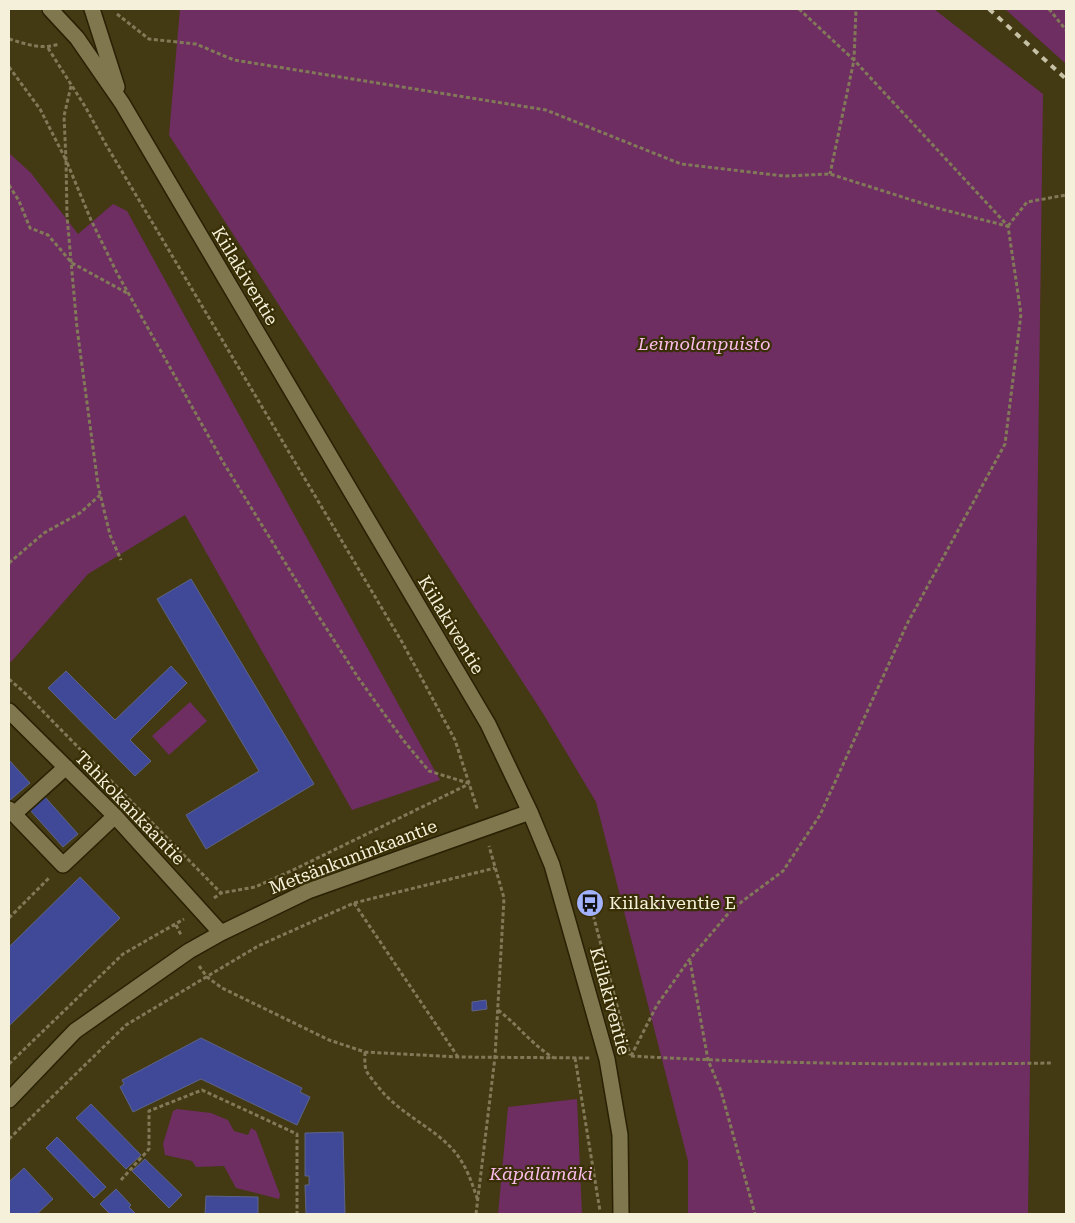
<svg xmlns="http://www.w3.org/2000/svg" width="1075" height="1223" font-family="'Roboto Serif',serif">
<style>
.green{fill:#6e2e62}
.building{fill:#404997;stroke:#5d6488}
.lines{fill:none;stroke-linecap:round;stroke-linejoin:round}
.minor-casing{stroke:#282103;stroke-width:18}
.path{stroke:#827958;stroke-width:3;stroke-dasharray:4 2.5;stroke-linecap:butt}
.minor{stroke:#81774f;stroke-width:15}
.rail{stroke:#c7c1a6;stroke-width:4;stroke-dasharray:6 6;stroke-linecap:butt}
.labels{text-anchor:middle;stroke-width:4.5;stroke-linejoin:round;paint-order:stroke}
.street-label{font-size:18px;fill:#f5f0da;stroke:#392f06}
.park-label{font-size:18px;font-style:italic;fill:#fbbdec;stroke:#392f06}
.poi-label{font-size:18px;fill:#f5f0da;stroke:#392f06;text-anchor:start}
</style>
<rect width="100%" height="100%" fill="#433912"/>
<path class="green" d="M180 9H934L1043 94 1028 1214H688V1161L596 802 544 715 169 135Z
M1005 9H1066V64Z
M9 153 31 173 78 234 113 204 127 211 440 780 352 810 185 515 88 574 11 662 9 660Z
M190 702 207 721 169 755 152 736Z
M577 1099 582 1214H498L508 1107Z
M177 1109 211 1113 228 1120 234 1131 248 1135 251 1128 256 1131 280 1195 279 1199 236 1188 224 1166 196 1167 192 1161 165 1155 163 1144 173 1111Z"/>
<path class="building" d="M191 579 314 784 206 849 186 815 259 771 157 599Z
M171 666 187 683 130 740 151 761 135 776 48 688 66 671 115 720Z
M9 760 30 783 9 801Z
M45 797 78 834 63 847 30 810Z
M80 877 120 918 9 1026V947Z
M486 1000 487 1009 472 1011V1002Z
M201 1038 302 1088 300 1092 310 1097 297 1125 201 1079 133 1112 120 1087 124 1084 122 1080Z
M91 1104 141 1155 126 1169 76 1118Z
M343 1132 345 1214H306L305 1185H309V1176H305V1133Z
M57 1137 106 1187 94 1198 46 1148Z
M145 1159 182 1195 169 1208 132 1171Z
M24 1168 53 1199 37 1214H9V1182Z
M116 1189 131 1205 129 1207 136 1214H110L100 1204Z
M206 1196 258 1197V1214H205Z"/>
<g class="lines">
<g class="minor-casing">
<path id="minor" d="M50 9 77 38 122 103 488 724 530 812 552 865 607 1059 620 1135 621 1214
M92 9 117 87
M9 711 115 816 221 933
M9 809 63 865 115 816
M14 814 66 767
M9 1100 75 1031 189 951 221 933 308 891 530 812"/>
</g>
<path class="path" d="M799 9 854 60 830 174
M1049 9 1066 30
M117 14 149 39 196 44 234 60 546 110 681 164 784 176 830 174 937 208 1007 226
M9 39C26 44 42 50 59 44
M48 48 86 108 105 143 402 642 455 740 478 811
M9 67 40 109 66 160 67 216 77 328 98 485 110 535 121 560
M71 86 64 116 66 160 91 220 117 273 223 462 310 603 359 679 404 741 429 771 468 783
M9 185 19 201 30 228 48 235 72 263 127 293
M1008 226 1027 202 1066 195
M9 563 44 533 80 513 100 495
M9 679 26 694 221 893
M214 898 221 893 255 887 291 871 469 784
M354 903 458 1057
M590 903 630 1055
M9 918 50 877
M176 925 181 935
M690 961 708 1060 721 1091 755 1214
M199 966 207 977 222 988 329 1040 365 1052 458 1057 590 1058
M498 1010C518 1025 532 1045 554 1058
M365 1052C365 1059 364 1066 367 1072 369 1076 373 1080 376 1084 398 1114 433 1126 455 1152 467 1167 472 1183 478 1201
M631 1056 657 1005 689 960 732 909 783 871 820 815 907 624 1005 444 1021 314 1008 226 854 60 856 9
M631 1056C771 1064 912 1065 1052 1063
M575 1058 600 1211
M9 1064 123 954 184 919
M9 1139 126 1025 258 946 354 903 495 868
M121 1180 149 1149V1111L202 1090 297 1134V1214
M476 1214 495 1057 504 898 489 846"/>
<use href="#minor" class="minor"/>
<path class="rail" d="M989 9 1066 79"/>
</g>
<defs>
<g id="bus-disc" transform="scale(1.4375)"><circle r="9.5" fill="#a3b2fd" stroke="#392f06"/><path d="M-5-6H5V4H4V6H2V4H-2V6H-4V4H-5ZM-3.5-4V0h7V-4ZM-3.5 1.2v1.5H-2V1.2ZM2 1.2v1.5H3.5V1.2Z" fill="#111"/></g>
</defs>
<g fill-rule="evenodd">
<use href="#bus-disc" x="590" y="903"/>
</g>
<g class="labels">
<g class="street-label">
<text transform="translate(245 276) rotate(59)" y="6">Kiilakiventie</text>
<text transform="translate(451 625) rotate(59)" y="6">Kiilakiventie</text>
<text transform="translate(130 808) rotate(46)" y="6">Tahkokankaantie</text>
<text transform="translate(353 857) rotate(-21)" y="6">Metsänkuninkaantie</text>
<text transform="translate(610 1001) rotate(75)" y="6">Kiilakiventie</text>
</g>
<g class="park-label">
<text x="704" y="350">Leimolanpuisto</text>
<text x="541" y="1180">Käpälämäki</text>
</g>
<g class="poi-label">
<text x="609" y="909">Kiilakiventie E</text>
</g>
</g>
<rect width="1075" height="1223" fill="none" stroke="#f5f0da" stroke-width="20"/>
</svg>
